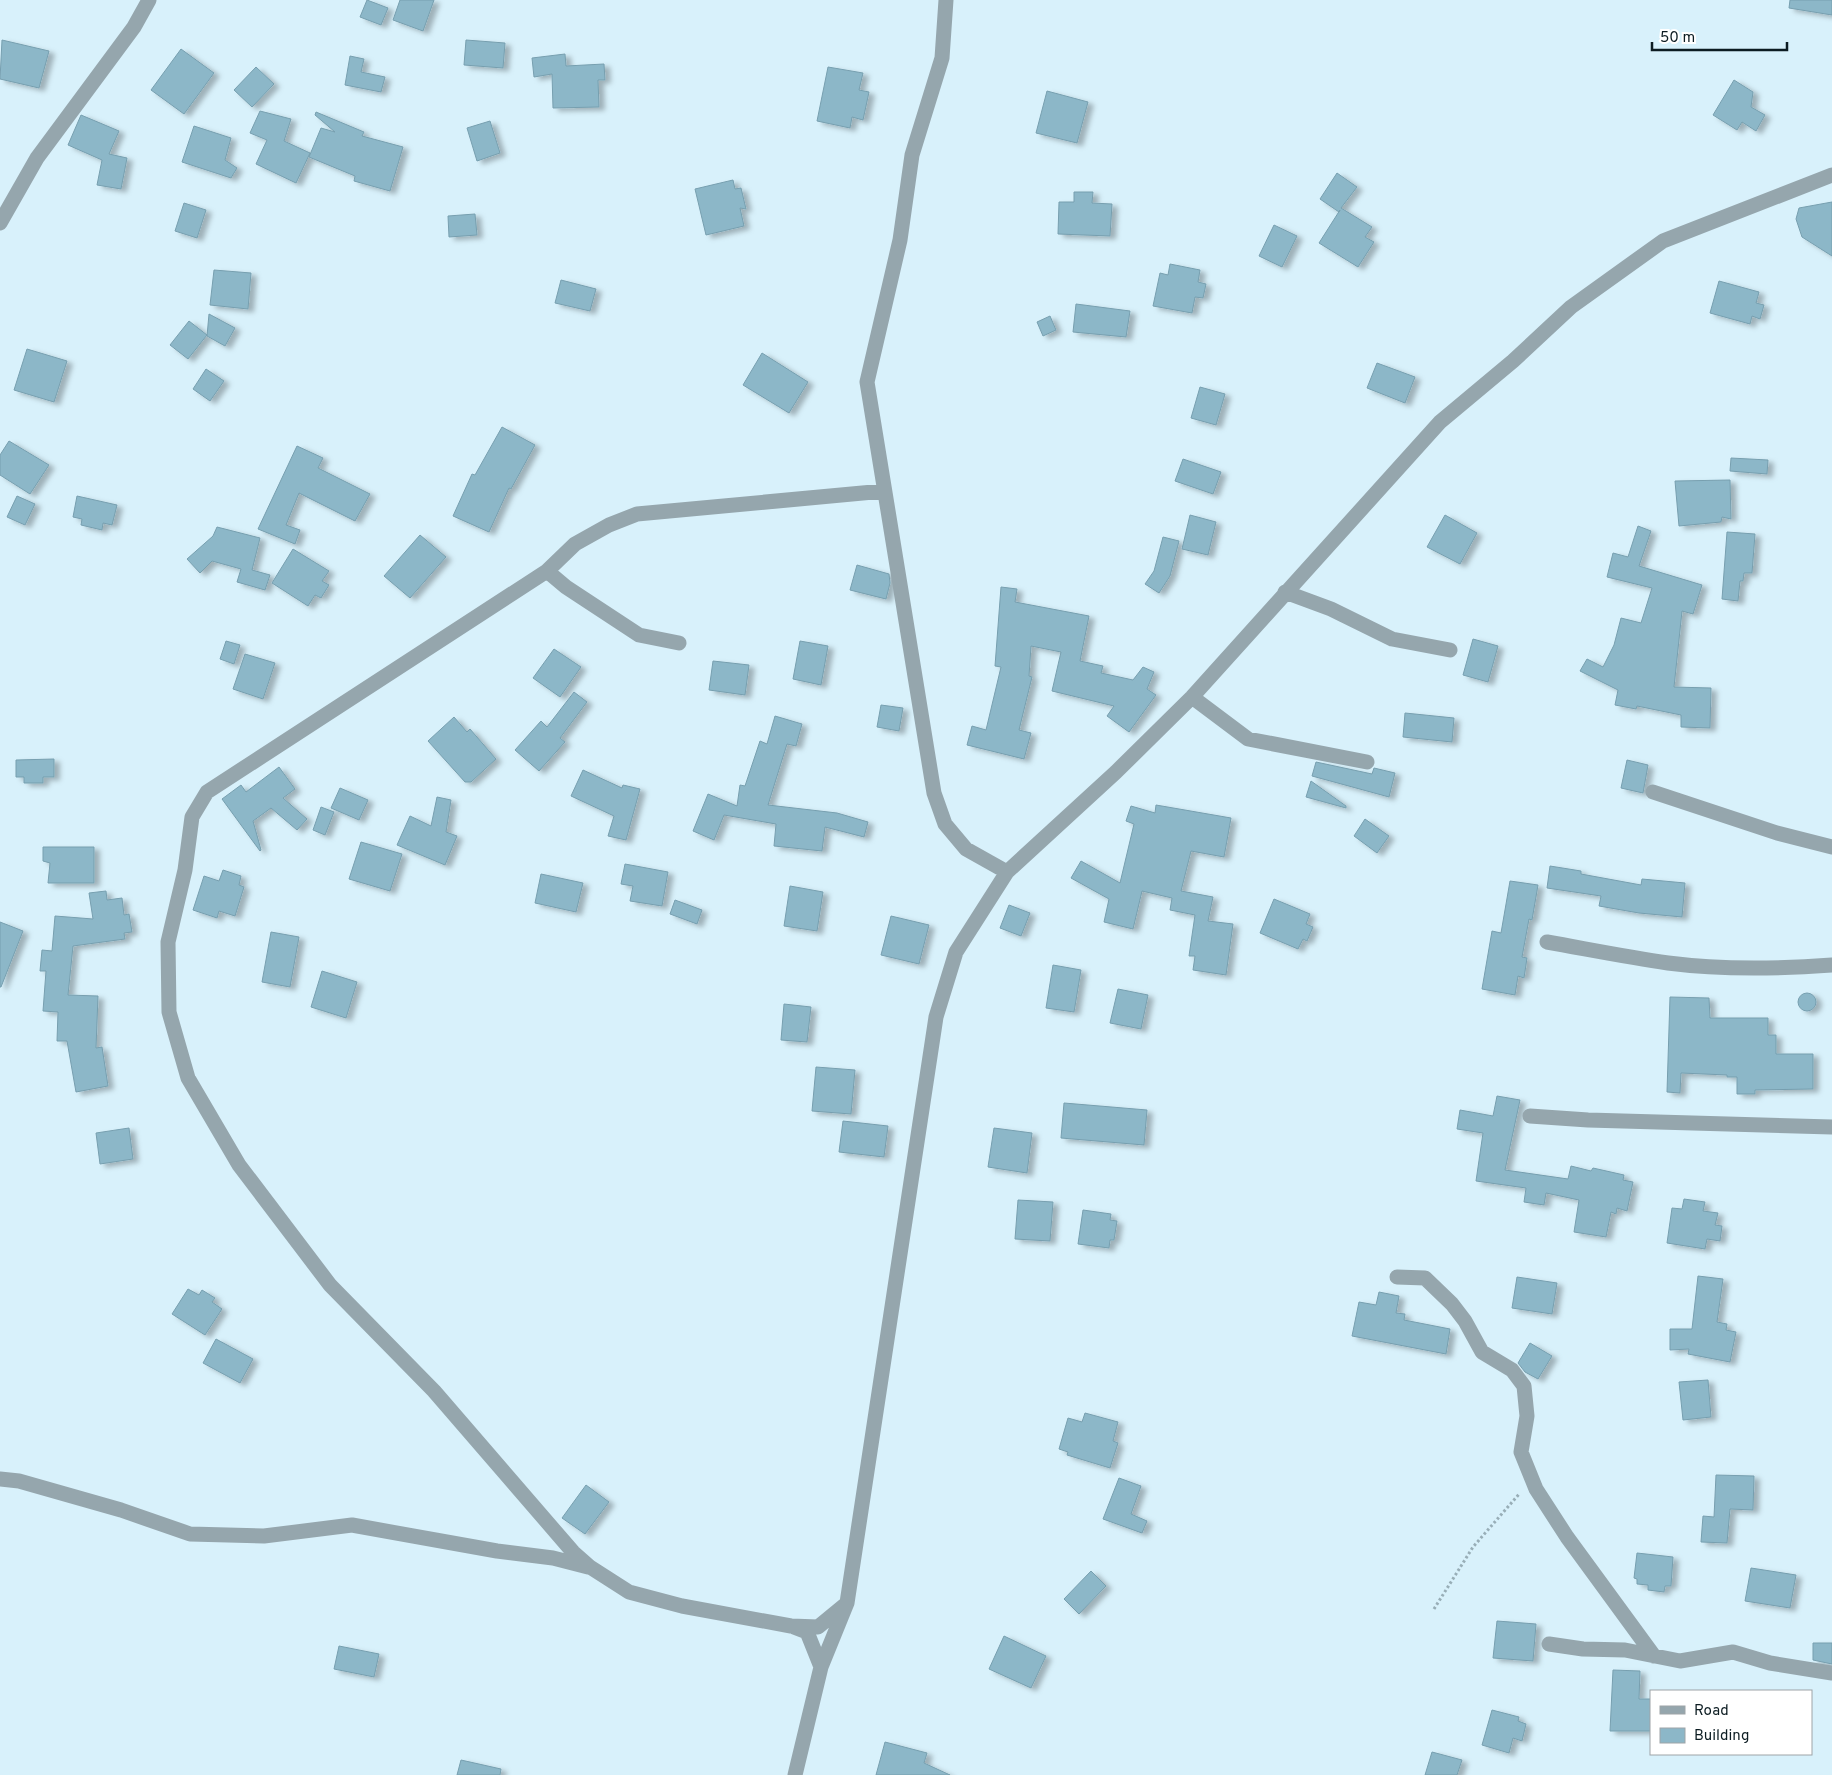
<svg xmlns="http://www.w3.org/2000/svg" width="1832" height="1775" font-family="Overpass,sans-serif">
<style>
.building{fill:#8cb7c8;stroke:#779faf;filter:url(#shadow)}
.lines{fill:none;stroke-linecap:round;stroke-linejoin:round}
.path{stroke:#98aeb7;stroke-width:3;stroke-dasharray:2.5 2.5;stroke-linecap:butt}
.minor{stroke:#95a6ad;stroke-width:15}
</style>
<defs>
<filter id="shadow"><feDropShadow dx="5.5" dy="3" stdDeviation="2.5" flood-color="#0004"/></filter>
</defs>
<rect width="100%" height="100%" fill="#d8f1fb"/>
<path class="building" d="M367 0 388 8 381 25 360 17Z
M400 0H434L423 31 393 20Z
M1790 0H1832V15L1789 8Z
M2 40 49 51 39 88 0 79Z
M466 40 505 43 503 68 464 65Z
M181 49 214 73 184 114 151 90Z
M565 54 566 66 604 64 605 80H598L599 107 553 108 552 74 534 77 532 58Z
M350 56 364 59 361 72 385 77 381 92 345 85Z
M256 67 274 84 252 107 234 90Z
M828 67 863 73 859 90 869 92 863 120 852 117 850 128 817 121Z
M1734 80 1753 92 1751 107 1765 115 1756 131 1742 122 1737 130 1713 115Z
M1047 91 1088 102 1077 143 1036 133Z
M260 111 291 119 284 141 310 153 296 183 256 164 267 140 250 133Z
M316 112 364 132 362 136 403 147 390 191 354 181 355 176 309 157 321 128 335 132 315 115Z
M81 115 119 131 109 154 127 158 121 189 97 185 102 160 68 145Z
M490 121 500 153 477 161 467 128Z
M194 126 231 138 225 160 237 168 231 178 182 162Z
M1337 173 1357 187 1341 208 1372 227 1365 237 1374 242 1358 267 1319 243 1340 210 1339 212 1320 199Z
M733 180 735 189 741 188 746 209 740 208 744 226 706 235 695 189Z
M1074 192H1093L1092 203 1112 204 1110 236 1058 234 1059 202H1074Z
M1832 202V256L1802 237 1796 219 1799 208Z
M184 203 206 210 197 238 175 231Z
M475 214 477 235 449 237 448 216Z
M1274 225 1297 236 1282 267 1259 256Z
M1170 264 1200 270 1198 282 1206 284 1203 298 1195 297 1192 313 1153 306 1160 273 1168 275Z
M214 270 251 273 248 309 210 305Z
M561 280 596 289 590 311 555 303Z
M1719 281 1759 292 1756 303 1764 305 1760 319 1752 316 1750 324 1710 313Z
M1076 304 1130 311 1126 337 1073 332Z
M209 314 235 328 225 346 207 336Z
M1050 316 1056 330 1043 336 1037 322Z
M189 321 207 335 188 359 170 345Z
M27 349 67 361 54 402 14 390Z
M762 353 808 382 789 413 743 385Z
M1377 363 1415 377 1405 403 1367 388Z
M206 369 224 381 210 401 193 389Z
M1200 387 1225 394 1216 425 1191 418Z
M502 427 535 445 511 489 509 488 489 532 453 516 472 474 475 475Z
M9 441 49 465 30 494 0 475V455Z
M297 446 323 458 318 468 370 494 355 521 299 493 286 525 300 530 295 544 258 529Z
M1731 458 1768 460 1767 474 1730 471Z
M1183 459 1221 472 1213 494 1175 481Z
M1730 480 1731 519 1722 517 1721 522 1679 526 1675 481Z
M17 496 35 504 25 525 7 517Z
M77 496 117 505 112 525 103 523 102 530 81 525 82 519 73 517Z
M1190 515 1216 522 1208 555 1182 549Z
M1445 515 1477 533 1460 564 1427 547Z
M1638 526 1651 531 1639 566 1702 585 1693 614 1682 611 1674 687 1711 688 1710 728 1681 727V715L1637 706 1636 709 1615 705 1618 690 1580 671 1587 659 1603 667 1614 645 1621 618 1641 623 1652 588 1607 577 1613 553 1628 557Z
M217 527 260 538 252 570 270 575 265 590 237 582 241 569 212 561 200 573 187 559 213 536Z
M1727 532 1755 534 1752 573H1744L1743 581H1740L1738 601 1722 599Z
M420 535 446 557 410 598 384 576Z
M1163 537 1179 541 1170 576 1159 593 1145 584 1154 571Z
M293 549 329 571 322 581 329 585 321 598 315 595 308 606 272 583Z
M857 565 889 574 890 583 886 599 850 590Z
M1001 587 1017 589 1015 602 1089 616 1080 661 1103 666 1101 673 1133 680 1143 667 1154 672 1147 689 1156 695 1129 732 1107 716 1114 706 1052 691 1061 652 1031 646 1029 676 1032 677 1019 730 1031 733 1024 759 967 745 972 726 986 730 1001 667 995 666Z
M1473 639 1498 646 1488 682 1463 675Z
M226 641 240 645 234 664 220 659Z
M800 641 828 646 821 685 793 679Z
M554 649 581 667 560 697 533 678Z
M245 654 275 663 263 699 233 689Z
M713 661 749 665 745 695 709 690Z
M574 692 587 702 560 738 565 742 539 771 515 750 541 721 547 727Z
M881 705 903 708 899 731 877 727Z
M1405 713 1454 718 1452 742 1403 737Z
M775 716 802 724 796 746 787 744 768 805 837 813 868 822 864 837 825 827 822 851 774 846 776 824 724 815 714 840 693 831 708 794 737 806 740 785 745 786 760 741 767 744Z
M454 717 467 732 470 729 496 759 471 782H465L428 741Z
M54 759V777H43V783H24V777H16V760Z
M1627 760 1648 765 1643 793 1621 788Z
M1316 762 1372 774 1374 768 1395 773 1389 797 1312 776Z
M279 767 295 789 283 798 307 819 297 830 271 808 253 821 261 850 260 851 222 799 241 785 246 792Z
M583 770 622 788 623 785 640 789 626 840 608 836 614 816 571 796Z
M1311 781 1346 806V808L1306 797Z
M340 788 368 800 359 820 331 808Z
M437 797 451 800 446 832 457 836 445 865 397 845 410 816 431 826Z
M1156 805 1231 818 1224 857 1191 851 1181 891 1213 897 1208 921 1233 924 1226 975 1193 970 1195 956H1189L1195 915 1170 910 1172 898 1142 891 1133 929 1104 922 1109 899 1071 878 1081 861 1120 883 1134 824 1126 821 1131 806 1155 813Z
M321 807 334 812 325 835 313 830Z
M1365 819 1389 836 1377 853 1354 836Z
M361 842 402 854 390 891 349 879Z
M43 847H94V883H48L50 863 43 861Z
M625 864 668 872 662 906 630 901 633 886 621 884Z
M1550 866 1581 871V874L1641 885 1642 879 1685 883 1682 917 1639 913 1599 906 1601 896 1547 888Z
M223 870 241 876 239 885 244 887 235 916 219 911 217 918 193 910 204 876 219 881Z
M541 874 583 883 576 912 535 903Z
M1510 881 1538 885 1532 920 1529 919 1522 957 1527 958 1524 978 1518 976 1515 995 1482 989 1492 931 1501 933Z
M790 886 823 892 817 931 784 926Z
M106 891 107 900 122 898 124 915 129 914 132 932 124 933 125 939 73 946 68 995 98 996 96 1048 102 1047 108 1086 76 1092 67 1041H57L58 1012 43 1011 46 971H40L42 950 52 951 55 916 93 919 89 893Z
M1274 899 1310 914 1306 924 1313 927 1307 941 1303 939 1298 949 1260 933Z
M675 900 702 910 697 924 670 914Z
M1009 905 1030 913 1021 936 1000 928Z
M891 916 929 925 919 964 881 955Z
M0 922 23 931 1 987H0Z
M271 932 299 937 290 987 262 982Z
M1053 965 1081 970 1074 1012 1046 1008Z
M322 971 357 982 346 1018 311 1007Z
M1118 989 1148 995 1141 1029 1110 1023Z
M1798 1002a9 9 0 1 1 18 0a9 9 0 1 1-18 0Z
M1670 997 1709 998 1710 1018H1768V1035H1776V1054H1813V1089L1755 1090V1094H1737V1077H1727V1075L1681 1073 1680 1093 1667 1092Z
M784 1004 811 1007 807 1042 781 1040Z
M816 1067 855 1070 851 1114 812 1111Z
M1497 1096 1520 1100 1505 1170 1568 1179 1571 1166 1591 1171 1593 1168 1624 1175 1623 1180 1633 1182 1627 1211 1617 1208 1616 1214 1611 1212 1606 1237 1574 1232 1579 1200 1546 1193 1544 1205 1524 1202 1526 1188 1476 1181 1483 1133 1457 1129 1460 1110 1493 1116Z
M1064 1103 1147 1110 1144 1145 1061 1138Z
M843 1121 888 1126 884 1157 839 1152Z
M129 1128 133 1159 100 1164 96 1133Z
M994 1128 1032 1133 1027 1173 988 1167Z
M1684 1199 1705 1202 1703 1211 1718 1213 1715 1225 1722 1226 1720 1241 1707 1239 1705 1249 1667 1243 1672 1208 1682 1209Z
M1018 1200 1053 1202 1050 1241 1015 1239Z
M1083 1210 1111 1214 1110 1220 1117 1221 1114 1240H1110L1109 1248 1078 1244Z
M1698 1276 1723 1279 1717 1322 1727 1324 1726 1330 1736 1332 1730 1362 1688 1354 1689 1349 1670 1350V1329H1692Z
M1517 1277 1557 1283 1552 1314 1512 1308Z
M188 1289 199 1295 202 1290 215 1298 212 1302 222 1309 205 1335 172 1314Z
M1379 1292 1399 1296 1396 1313 1405 1314 1404 1320 1450 1329 1446 1354 1352 1336 1359 1302 1376 1305Z
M216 1339 253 1359 240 1383 203 1363Z
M1530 1343 1552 1356 1538 1379 1525 1372 1518 1363Z
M1708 1380 1711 1417 1683 1420 1679 1382Z
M1085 1413 1118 1422 1113 1441 1118 1443 1110 1468 1067 1455 1068 1452 1059 1449 1068 1418 1082 1422Z
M1716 1475 1754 1476 1753 1510 1730 1509 1727 1543 1701 1542 1703 1516 1714 1517Z
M1119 1478 1141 1486 1131 1514 1147 1521 1142 1533 1103 1519Z
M586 1485 609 1502 585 1534 562 1518Z
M1637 1553 1673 1557 1671 1586H1665L1664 1592 1648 1590V1585L1637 1584V1579L1634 1578Z
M1751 1568 1796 1575 1790 1608 1745 1601Z
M1091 1571 1106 1586 1079 1614 1064 1599Z
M1497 1621 1536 1624 1533 1661 1493 1658Z
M1004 1636 1046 1656 1031 1688 989 1669Z
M1813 1643H1832V1664L1813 1660Z
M339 1646 379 1654 374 1677 334 1669Z
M1613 1670 1640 1671 1639 1699H1651V1731H1610Z
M1492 1710 1519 1717 1518 1721 1526 1724 1522 1741 1513 1738 1509 1753 1482 1745Z
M885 1742 927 1753 924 1763 950 1775H876Z
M1432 1752 1462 1760 1457 1775H1425Z
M461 1760 501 1769 500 1775H457Z"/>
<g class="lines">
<path class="path" d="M1434 1609 1473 1547 1520 1493"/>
<path class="minor" d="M946 0 942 58 912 155 900 240 867 382 934 793 945 824 966 849 1007 872
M0 223 37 158 134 27 149 0
M547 571 207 792 192 817 185 870 168 942 169 1012 188 1078 239 1165 330 1285 434 1391 573 1552 590 1567 629 1592 682 1606 791 1626 818 1627 846 1604
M1285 592 1331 609 1392 639 1450 650
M679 643 639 635 566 587 547 571 575 544 609 525 637 514 884 491
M1192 697 1248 739 1367 762
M1653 792 1777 833 1832 847
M1547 942C1587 949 1627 957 1668 963 1722 970 1777 969 1832 965
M1530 1116 1588 1120 1832 1127
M1397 1277 1425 1278 1452 1304 1465 1321 1482 1352 1512 1370 1524 1386 1527 1416 1521 1452 1536 1489 1567 1537 1654 1656
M0 1479 19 1481 121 1510 190 1534 264 1536 352 1525 497 1551 553 1558 588 1567
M794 1627 807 1632 821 1667
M1549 1644 1583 1649 1625 1650 1680 1661 1733 1652 1770 1663 1832 1673
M795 1775 821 1667 847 1603 936 1017 956 952 1007 872 1116 772 1192 697 1440 422 1513 361 1571 307 1663 241 1832 175"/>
</g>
<rect x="1650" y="1690" width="162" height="65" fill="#ffffff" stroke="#9ea4a7"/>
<rect x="1660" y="1706" width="25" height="8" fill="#95a6ad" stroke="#9ea4a7"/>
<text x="1694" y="1715" font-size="15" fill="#0c1c22">Road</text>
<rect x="1660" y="1728" width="25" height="15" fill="#8cb7c8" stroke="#9ea4a7"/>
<text x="1694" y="1740" font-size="15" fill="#0c1c22">Building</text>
<path d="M1652 42v8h135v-8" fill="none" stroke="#0c1c22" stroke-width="2.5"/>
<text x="1660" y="42" font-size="15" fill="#0c1c22" stroke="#ffffff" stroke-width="4" paint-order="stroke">50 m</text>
</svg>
